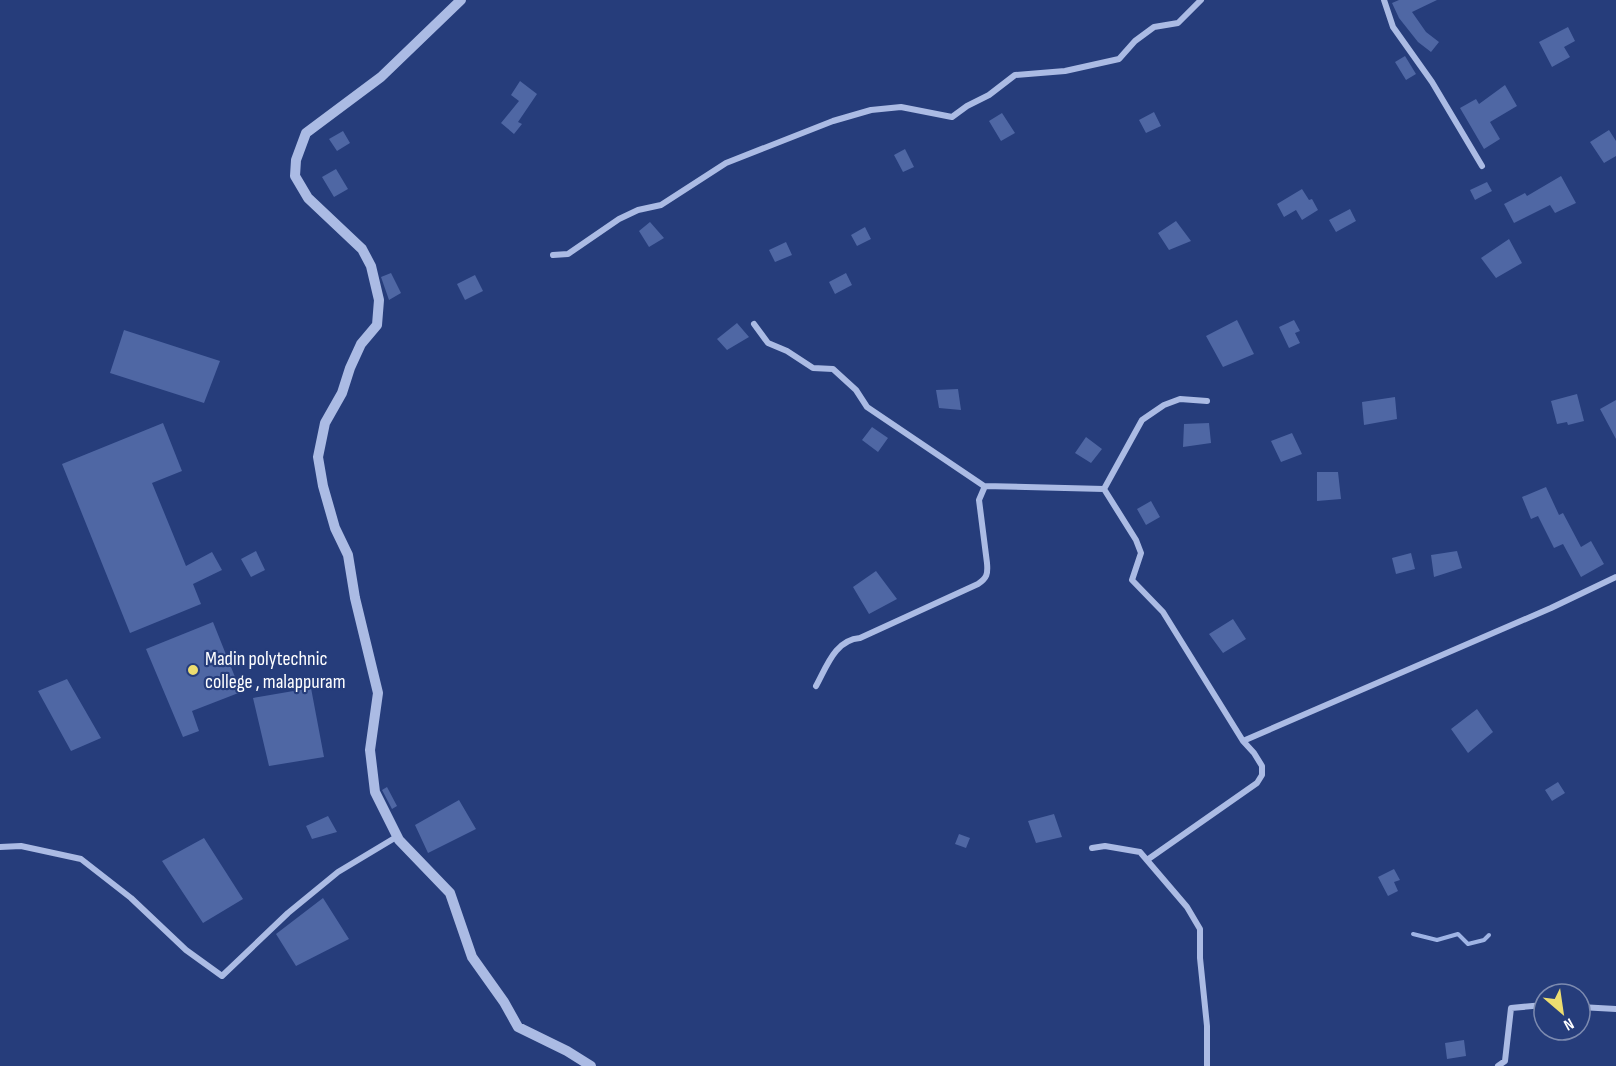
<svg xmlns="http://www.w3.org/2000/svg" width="1616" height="1066" font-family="'Sofia Sans Condensed',sans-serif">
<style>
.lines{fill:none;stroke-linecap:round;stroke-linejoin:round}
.stream{stroke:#9fb4e5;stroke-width:4}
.building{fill:#4f67a4}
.minor{stroke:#abbbe4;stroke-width:6}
.tertiary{stroke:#abbbe4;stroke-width:10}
.poi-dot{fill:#eddd70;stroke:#263d7b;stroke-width:2}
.labels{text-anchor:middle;stroke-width:4.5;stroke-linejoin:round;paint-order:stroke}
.poi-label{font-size:20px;fill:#fff;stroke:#263d7b;text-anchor:start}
</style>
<rect width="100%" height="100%" fill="#263d7b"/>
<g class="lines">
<path class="stream" d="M1413 934 1437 940 1458 934 1468 944 1484 940 1489 935"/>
</g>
<path class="building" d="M1399 0H1437L1412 12 1426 32 1439 42 1431 52 1418 42 1399 18 1392 3Z
M1568 27 1575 41 1564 47 1570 57 1552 67 1539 42Z
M1405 56 1416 74 1406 80 1395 62Z
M520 81 537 94 518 122 522 124 514 134 501 123 519 101 511 95Z
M1505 85 1517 106 1490 122 1500 139 1484 149 1460 108 1476 99 1479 104Z
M1154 112 1161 126 1146 133 1139 120Z
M1002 113 1015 133 1001 141 989 121Z
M1609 130 1616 141V156L1604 163 1590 142Z
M343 131 350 143 337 151 329 139Z
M905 149 914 167 903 172 894 155Z
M336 169 348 189 334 197 322 177Z
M1561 176 1576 203 1555 213 1550 205 1514 223 1504 204 1525 193 1527 196Z
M1487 182 1492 191 1475 200 1470 190Z
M1302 189 1309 200 1312 199 1318 210 1302 220 1296 210 1284 217 1277 204Z
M1350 209 1356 221 1336 232 1329 220Z
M1176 221 1191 241 1169 250 1158 233Z
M650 222 664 238 649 247 639 231Z
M865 227 871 239 857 246 851 235Z
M1509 239 1522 263 1496 278 1481 258Z
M786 242 792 255 775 262 769 250Z
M391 273 401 293 389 300 381 277Z
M846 273 852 285 835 294 829 282Z
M475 275 483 291 465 300 457 284Z
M1237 320 1254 354 1223 367 1206 336Z
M1294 320 1300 331 1295 333 1300 343 1289 348 1279 327Z
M737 323 749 337 727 350 717 339Z
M124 330 220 361 204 403 110 373Z
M958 389 961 410 939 408 936 390Z
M1577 394 1584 421 1568 425 1567 422 1557 424 1551 401Z
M1395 397 1397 419 1364 425 1362 402Z
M1616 400V439L1600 409Z
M163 423 182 471 152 483 186 566 212 552 222 570 193 584 201 604 130 633 62 464Z
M1209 423 1211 443 1183 447 1184 424Z
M872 427 888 438 878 452 862 440Z
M1292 433 1302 454 1281 462 1271 441Z
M1086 437 1102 449 1091 463 1075 453Z
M1317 472H1338L1341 499 1317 501Z
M1546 487 1559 515 1563 513 1581 547 1591 541 1604 564 1581 577 1563 544 1554 548 1538 516 1531 519 1522 497Z
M1151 501 1160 517 1146 525 1137 509Z
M256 551 265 570 251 577 241 559Z
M1457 551 1462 568 1434 577 1431 555Z
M1411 553 1415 569 1396 574 1392 558Z
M876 571 897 599 869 614 853 587Z
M1233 619 1246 639 1223 653 1209 634Z
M213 622 241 692 192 711 199 731 183 737 146 649Z
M67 679 101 738 71 751 38 691Z
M311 688 324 757 269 766 253 698Z
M1477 709 1493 732 1468 753 1451 729Z
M1558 782 1565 793 1552 801 1545 790Z
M387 787 397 806 392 809 382 790Z
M459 800 476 829 428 853 415 825Z
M1054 814 1062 837 1036 843 1028 821Z
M328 816 337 832 312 839 306 826Z
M959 834 970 838 966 848 955 844Z
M204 838 243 899 203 923 162 861Z
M1394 869 1400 880 1394 882 1398 891 1388 896 1378 877Z
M323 898 349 939 296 966 276 934Z
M1464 1040 1466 1056 1447 1059 1445 1043Z"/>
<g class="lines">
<path class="minor" d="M1384 0 1393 27 1432 82 1482 166
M553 255 568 254 619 219 638 210 661 205 726 163 833 121 871 110 901 107 952 117 967 106 989 95 1015 75 1065 71 1119 59 1135 41 1154 27 1178 23 1201 0
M754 324 768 343 787 351 813 368 833 369 856 390 867 407 984 486 1104 489 1142 420 1164 405 1180 399 1207 401
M1104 489 1136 540 1141 553 1132 580 1163 612 1243 741 1254 753 1262 766V775L1257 783 1147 860
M816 686C827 666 835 640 860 638L978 584C987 578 988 574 987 563L979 500 985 486
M1243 741 1551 608 1616 577
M0 847 21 846 81 859 131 898 186 950 222 976 288 913 338 872 398 836
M1092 848 1105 846 1140 852 1187 907 1200 929V958L1207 1026V1066
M1580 1007 1616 1009
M1498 1066 1505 1061 1511 1008 1544 1005"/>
<path class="tertiary" d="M461 0 381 77 306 133 296 160 295 176 308 198 362 249 371 266 379 300 377 325 361 344 350 368 342 393 325 423 318 457 323 486 335 528 348 555 355 598 378 693 370 750 375 792 399 840 450 893 472 957 504 1002 518 1027 567 1051 591 1066"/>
</g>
<circle class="poi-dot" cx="193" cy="670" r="6"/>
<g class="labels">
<g class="poi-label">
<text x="205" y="665">Madin polytechnic<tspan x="205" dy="23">college , malappuram</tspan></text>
</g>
</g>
<g transform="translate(1562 1012) rotate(151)"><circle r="28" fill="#263d7b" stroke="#7d8bb0" stroke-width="1.5"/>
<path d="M0-4.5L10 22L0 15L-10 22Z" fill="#eddd70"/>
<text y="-9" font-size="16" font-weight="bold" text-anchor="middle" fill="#ffffff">N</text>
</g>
</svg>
